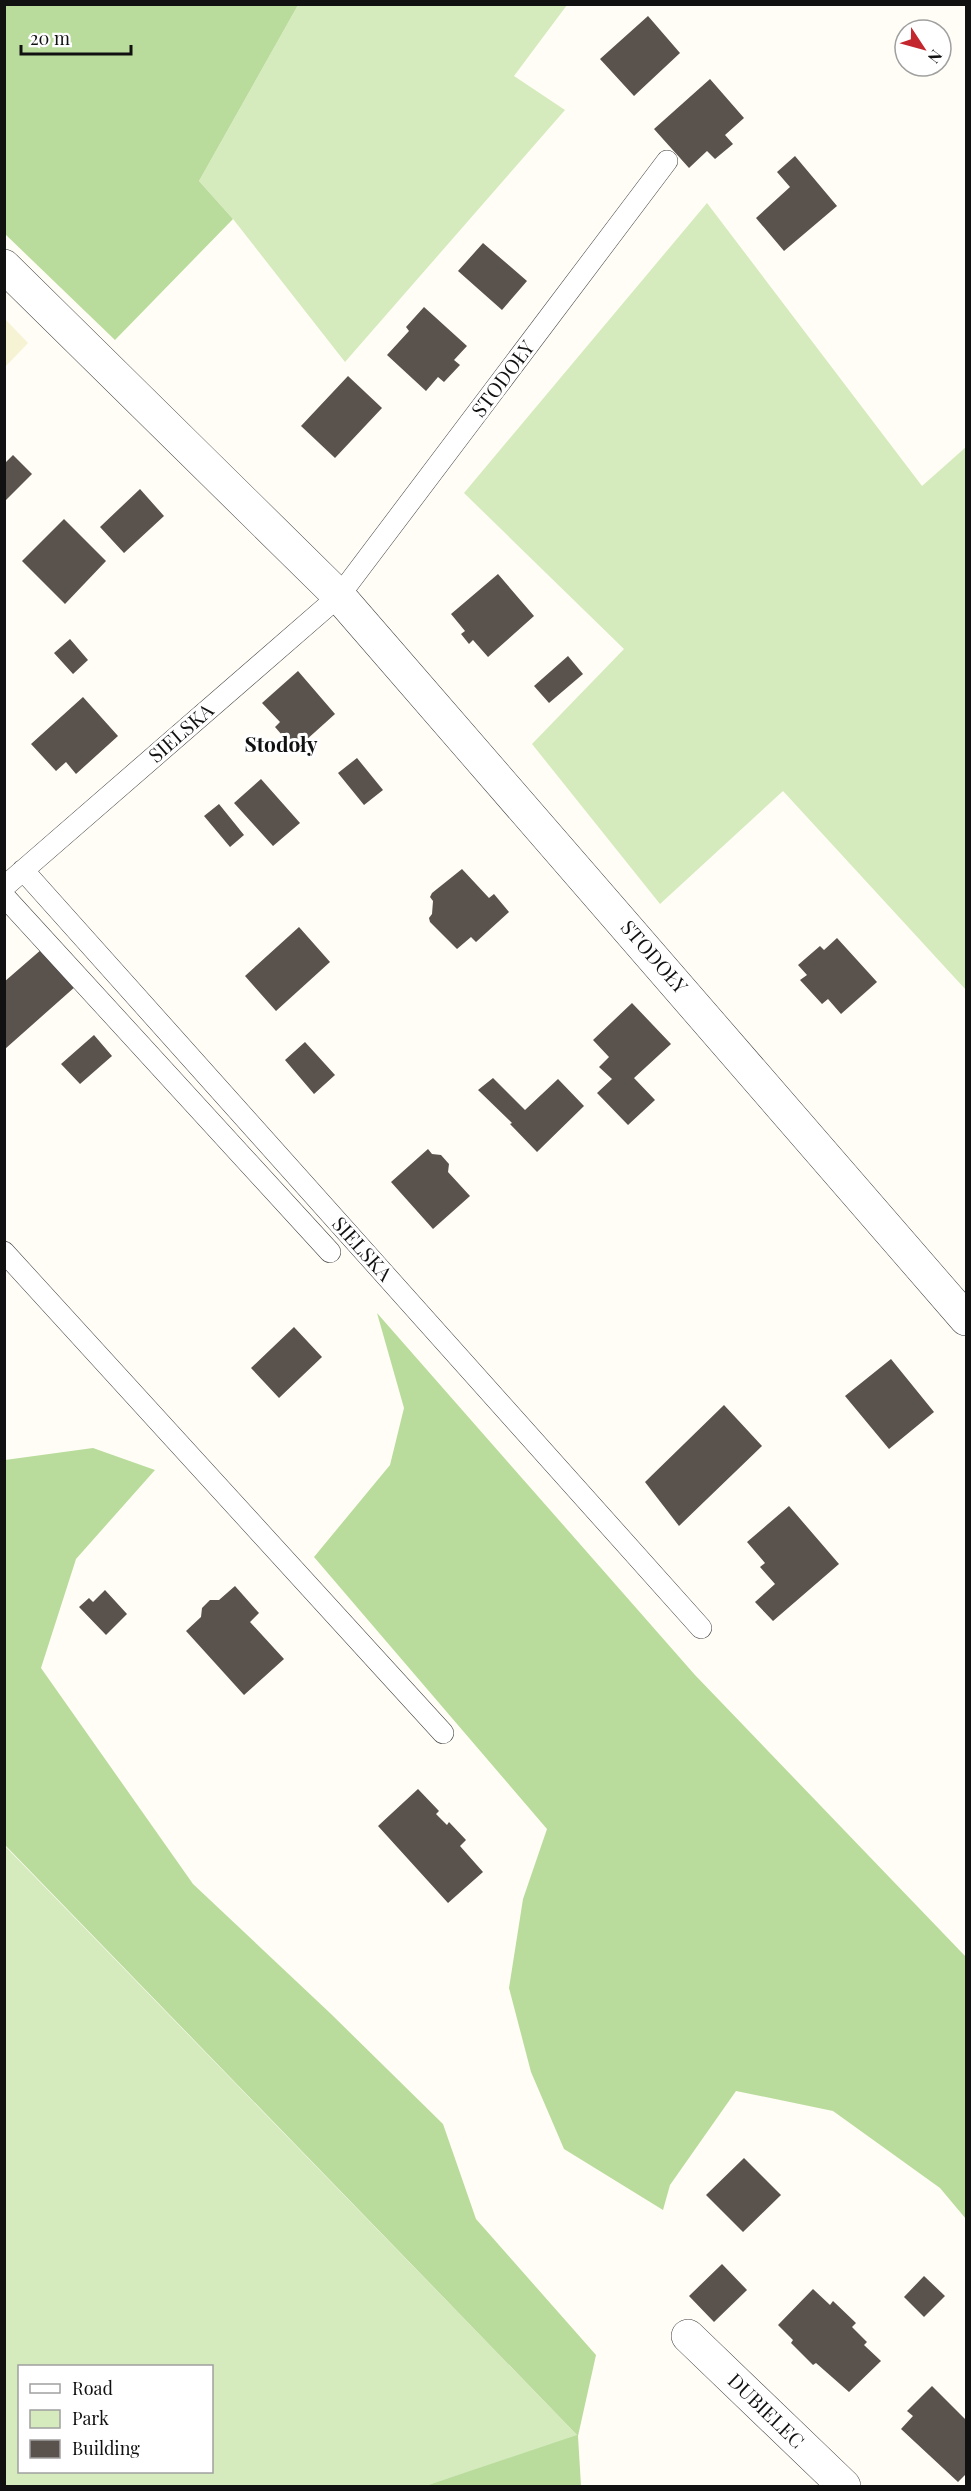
<svg xmlns="http://www.w3.org/2000/svg" width="971" height="2491" font-family="'Playfair Display',serif">
<style>
.farmland{fill:#f6f3d4}
.green{fill:#d5ebbd;fill-rule:evenodd}
.forest{fill:#b9dc9c}
.building{fill:#5a524d}
.lines{fill:none;stroke-linecap:round;stroke-linejoin:round}
.lane-casing{stroke:#444;stroke-width:22}
.street-casing{stroke:#444;stroke-width:34}
.lane{stroke:#fff;stroke-width:21}
.street{stroke:#fff;stroke-width:33}
.labels{text-anchor:middle;stroke-width:6;stroke-linejoin:round;paint-order:stroke}
.street-label{font-size:20px;fill:#111;stroke:#fff}
.neighbourhood-label{font-size:21px;font-weight:bold;fill:#111;stroke:#fff}
</style>
<rect width="100%" height="100%" fill="#fffdf5"/>
<path class="farmland" d="M5 319 28 343 5 367Z"/>
<path class="green" d="M298 5H567L514 76 565 110 345 362 233 219 199 181Z
M707 203 922 486 966 447V990L783 791 660 904 532 744 624 649 464 493Z
M4 1845 578 2436 425 2486H5ZM20 2366H212V2472H20Z"/>
<path class="forest" d="M4 5H298L199 181 233 219 115 340 5 234Z
M377 1313 695 1675 966 1957V2219L940 2188 833 2111 736 2091 670 2185 663 2210 564 2149 531 2072 509 1988 523 1899 547 1829 314 1557 390 1465 404 1408Z
M93 1448 155 1470 76 1559 41 1668 193 1884 330 2013 443 2124 476 2219 596 2355 578 2436 581 2486H425L577 2435 5 1845V1460Z"/>
<path class="building" d="M648 16 680 53 634 96 600 59Z
M710 79 744 118 725 135 733 144 715 159 707 151 689 168 654 129Z
M795 156 837 206 784 251 756 218 790 187 777 172Z
M483 243 527 281 502 310 458 271Z
M424 307 467 346 454 360 460 365 444 382 438 377 426 391 387 355 409 331 406 327Z
M348 376 382 408 335 458 301 426Z
M13 455 32 474 4 502V464Z
M140 489 164 516 124 553 100 527Z
M64 519 106 561 65 604 22 561Z
M498 574 534 616 488 657 473 640 469 644 461 634 465 631 451 614Z
M70 639 88 660 73 674 54 653Z
M568 656 583 674 549 703 534 686Z
M298 671 335 714 295 750 275 727 280 722 262 703Z
M83 697 118 736 76 774 66 762 56 771 31 744Z
M357 758 383 790 364 805 338 773Z
M261 779 300 823 273 846 234 803Z
M219 804 244 835 230 847 204 816Z
M462 869 489 898 494 894 509 912 476 942 471 937 457 949 430 922 429 918 432 914 433 901 430 897 432 893Z
M299 927 330 962 276 1011 245 976Z
M837 938 877 982 841 1014 828 999 822 1004 800 980 807 975 798 965 820 946 824 950Z
M42 949 76 986 5 1049 4 982Z
M632 1003 671 1044 634 1078 655 1100 628 1125 597 1093 612 1079 599 1067 609 1057 593 1040Z
M94 1035 112 1056 80 1084 61 1064Z
M305 1042 335 1075 314 1094 285 1060Z
M493 1078 525 1110 558 1079 584 1106 537 1152 510 1124 512 1123 478 1090Z
M428 1149 432 1154 441 1155 449 1164 448 1172 470 1196 433 1229 391 1182Z
M294 1327 322 1357 279 1398 251 1368Z
M891 1359 934 1412 889 1449 845 1396Z
M724 1405 762 1446 679 1526 645 1482Z
M789 1506 839 1564 773 1621 755 1602 775 1584 760 1567 765 1563 747 1542Z
M235 1586 259 1613 250 1622 284 1659 244 1695 186 1631 201 1617 202 1608 210 1600H219Z
M105 1590 127 1614 106 1635 79 1607 89 1598 93 1602Z
M418 1789 439 1811 436 1814 447 1825 449 1822 466 1840 460 1846 483 1872 448 1903 378 1826Z
M744 2158 781 2195 743 2232 706 2195Z
M722 2264 747 2290 714 2322 689 2296Z
M924 2276 945 2296 924 2317 904 2297Z
M813 2289 830 2305 833 2301 856 2323 852 2327 867 2342 864 2345 881 2361 849 2392 816 2363 813 2365 791 2343 793 2340 778 2325Z
M932 2386 966 2420V2474L958 2482 901 2429 913 2416 907 2411Z"/>
<g class="lines">
<g class="lane-casing">
<path id="lane" d="M23 870 701 1628
M4 887 339 596 667 161
M4 896 330 1252
M4 1252 443 1733"/>
</g>
<g class="street-casing">
<path id="street" d="M4 266 339 596 966 1319
M688 2336 844 2486"/>
</g>
<use href="#lane" class="lane"/>
<use href="#street" class="street"/>
</g>
<g class="labels">
<g class="street-label">
<text transform="translate(503 379) rotate(-53)" y="7">STODOŁY</text>
<text transform="translate(181 733) rotate(-41)" y="7">SIELSKA</text>
<text transform="translate(654 957) rotate(49)" y="7">STODOŁY</text>
<text transform="translate(362 1249) rotate(48)" y="7">SIELSKA</text>
<text transform="translate(766 2411) rotate(44)" y="7">DUBIELEC</text>
</g>
<g class="neighbourhood-label">
<text x="281" y="752">Stodoły</text>
</g>
</g>
<rect width="971" height="2491" fill="none" stroke="#111111" stroke-width="12"/>
<rect x="18" y="2365" width="195" height="108" fill="#ffffff" stroke="#a0a0a0" stroke-width="1.5"/>
<rect x="30" y="2384" width="30" height="9" fill="#ffffff" stroke="#a0a0a0" stroke-width="1.5"/>
<text x="72" y="2395" font-size="18" fill="#111111">Road</text>
<rect x="30" y="2410" width="30" height="18" fill="#d5ebbd" stroke="#a0a0a0" stroke-width="1.5"/>
<text x="72" y="2425" font-size="18" fill="#111111">Park</text>
<rect x="30" y="2440" width="30" height="18" fill="#5a524d" stroke="#a0a0a0" stroke-width="1.5"/>
<text x="72" y="2455" font-size="18" fill="#111111">Building</text>
<g transform="translate(923 48) rotate(126)"><circle r="28" fill="#ffffff" stroke="#a0a0a0" stroke-width="1.5"/>
<path d="M0-4.5L10 22L0 15L-10 22Z" fill="#c4262e"/>
<text y="-9" font-size="16" font-weight="bold" text-anchor="middle" fill="#111111">N</text>
</g>
<path d="M21 45v9h110v-9" fill="none" stroke="#111111" stroke-width="3"/>
<text x="30" y="45" font-size="18" fill="#111111" stroke="#ffffff" stroke-width="4.5" paint-order="stroke">20 m</text>
</svg>
